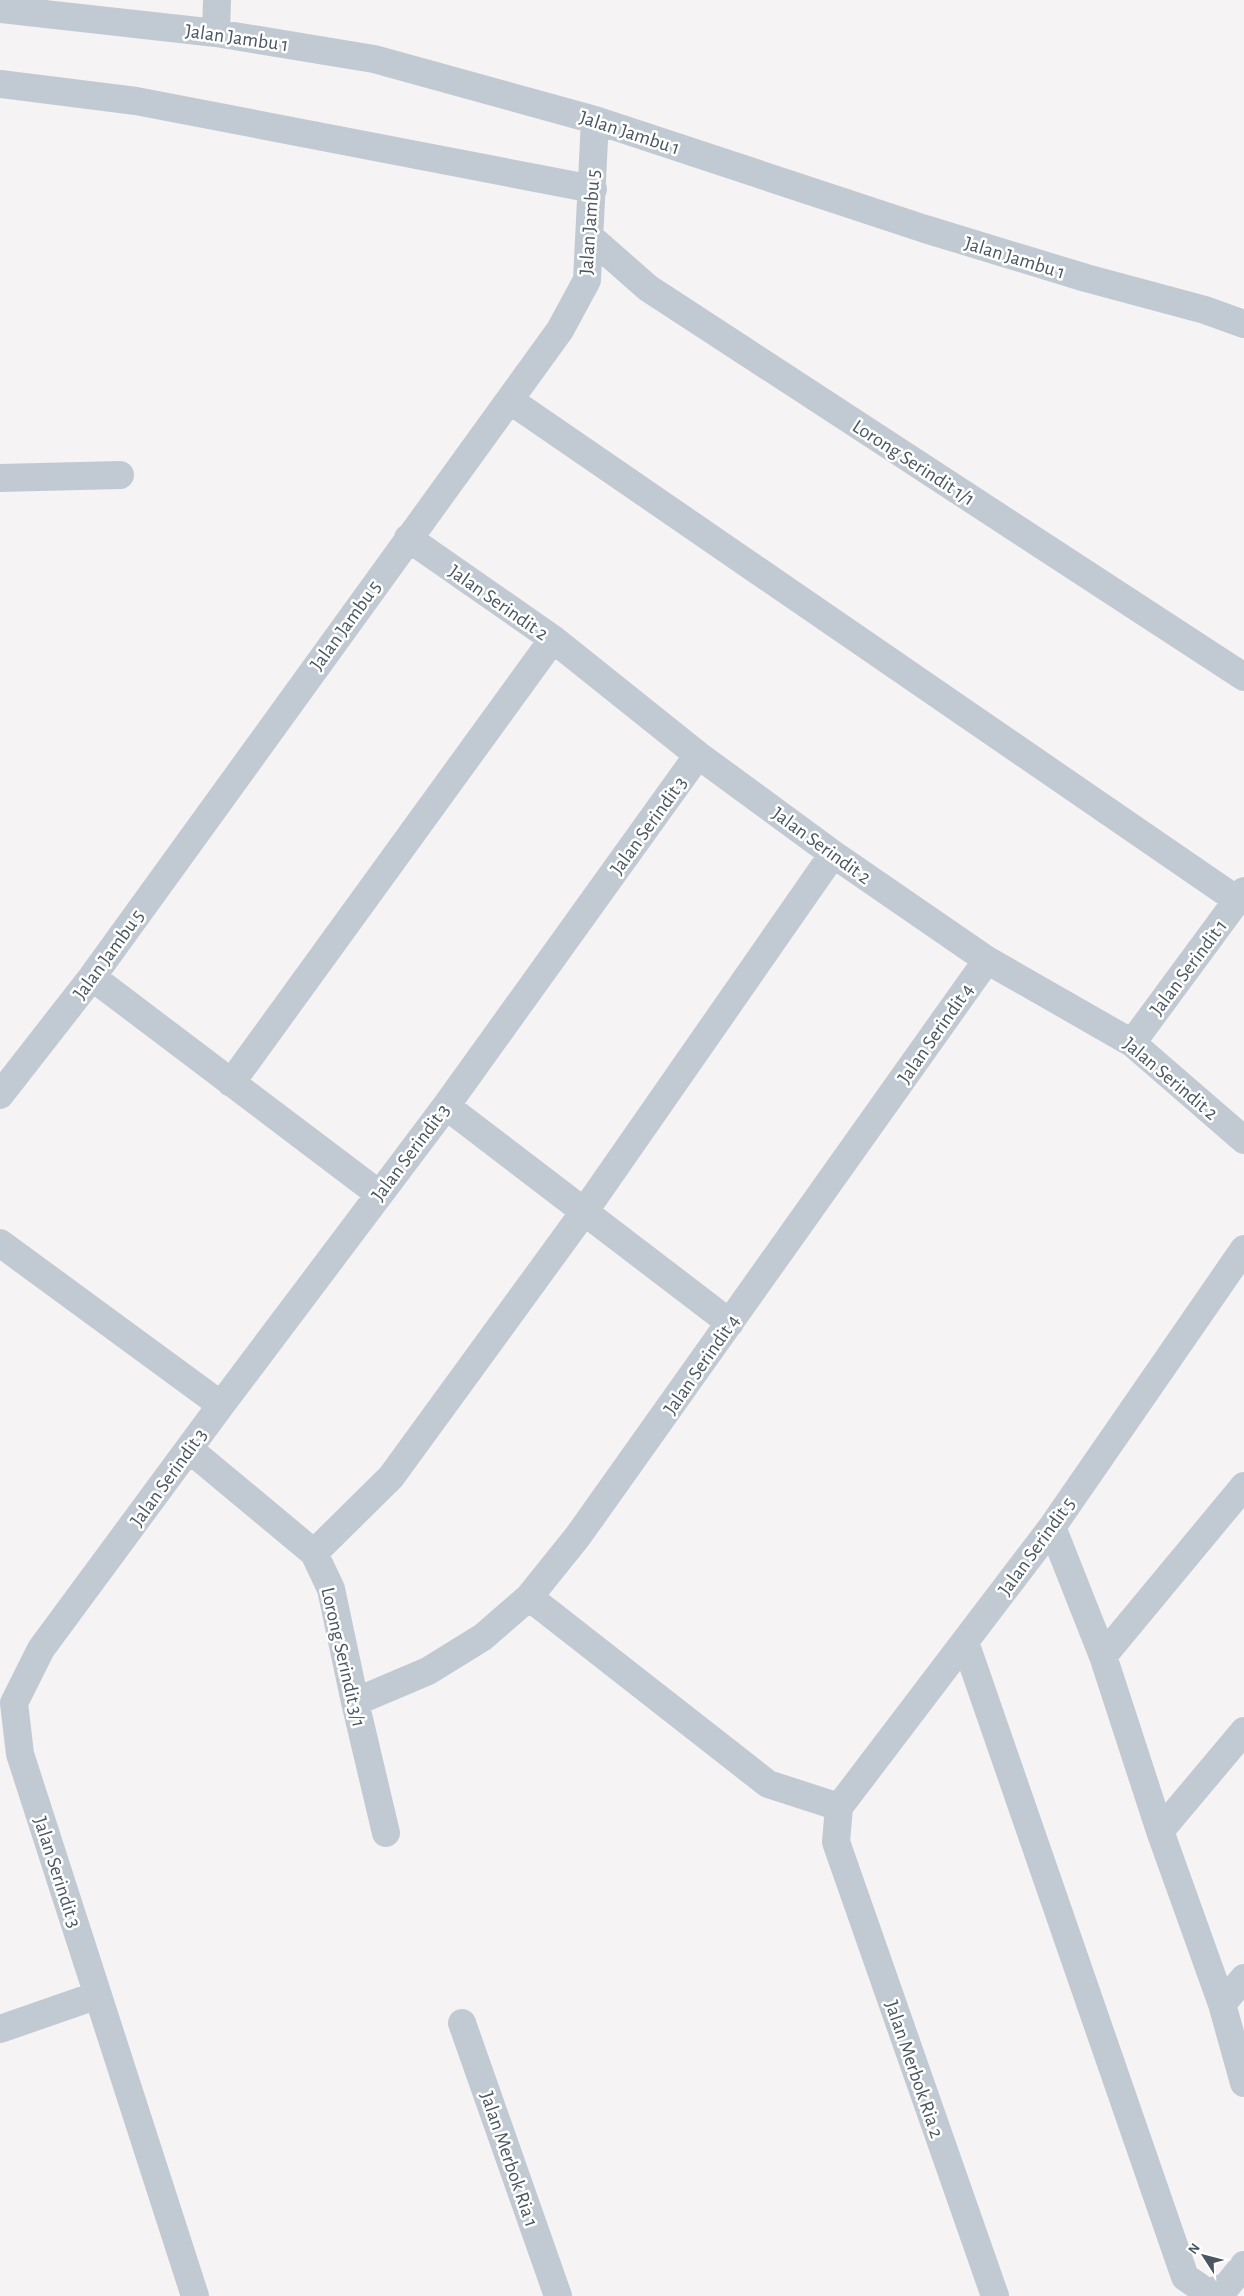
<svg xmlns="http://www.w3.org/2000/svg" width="1244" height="2296" font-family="'Alegreya Sans',sans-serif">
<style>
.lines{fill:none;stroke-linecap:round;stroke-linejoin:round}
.minor{stroke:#c1cad2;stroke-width:28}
.labels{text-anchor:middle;stroke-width:5;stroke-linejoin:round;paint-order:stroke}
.street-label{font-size:20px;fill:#4a5661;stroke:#fff}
</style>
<rect width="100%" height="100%" fill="#f5f3f3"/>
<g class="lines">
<path class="minor" d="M0 9 216 33 374 59 595 120 925 229 1086 278 1205 310 1244 324
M216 33 217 0
M0 84 136 101 593 189
M590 237 648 288 1244 677
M511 401 1237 900
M0 478 120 475
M408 538 553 639 698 755 833 854 987 960 1132 1043 1244 1140
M92 977 379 1194
M1132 1043 1244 891
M231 1083 553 639
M0 1095 92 977 560 330 587 280 595 120
M446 1106 730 1323
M0 1243 221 1405
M189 1449 314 1553 331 1589 355 1702 386 1833
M1052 1527 1103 1656 1160 1831 1222 2004 1244 2083
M314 1553 391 1477 584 1212 833 854
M529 1597 768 1784 839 1807
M965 1642 1185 2277 1208 2293 1227 2286 1244 2265
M1103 1656 1244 1486
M355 1702 428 1671 483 1637 529 1597 578 1536 987 960
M1160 1831 1244 1731
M1222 2004 1244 1978
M462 2023 558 2296
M0 2029 98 1995
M195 2296 20 1754 14 1703 41 1649 221 1405 446 1106 698 755
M995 2296 836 1842 839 1807 1052 1527 1244 1249"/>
</g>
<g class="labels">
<g class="street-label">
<text transform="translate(237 37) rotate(8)" y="7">Jalan Jambu 1</text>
<text transform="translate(630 132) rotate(18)" y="7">Jalan Jambu 1</text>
<text transform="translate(589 222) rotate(-86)" y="7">Jalan Jambu 5</text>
<text transform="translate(1015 257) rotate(17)" y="7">Jalan Jambu 1</text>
<text transform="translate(914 462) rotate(33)" y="7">Lorong Serindit 1/1</text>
<text transform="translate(499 602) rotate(35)" y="7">Jalan Serindit 2</text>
<text transform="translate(345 625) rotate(-54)" y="7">Jalan Jambu 5</text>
<text transform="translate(648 825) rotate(-54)" y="7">Jalan Serindit 3</text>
<text transform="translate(822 845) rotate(36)" y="7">Jalan Serindit 2</text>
<text transform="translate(108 954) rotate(-54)" y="7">Jalan Jambu 5</text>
<text transform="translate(1188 967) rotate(-53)" y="7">Jalan Serindit 1</text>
<text transform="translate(935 1033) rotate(-55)" y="7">Jalan Serindit 4</text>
<text transform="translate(1171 1078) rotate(40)" y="7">Jalan Serindit 2</text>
<text transform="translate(410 1152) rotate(-53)" y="7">Jalan Serindit 3</text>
<text transform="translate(701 1364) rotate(-55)" y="7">Jalan Serindit 4</text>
<text transform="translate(168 1477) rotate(-54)" y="7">Jalan Serindit 3</text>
<text transform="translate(1036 1546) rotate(-54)" y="7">Jalan Serindit 5</text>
<text transform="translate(344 1657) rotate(77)" y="7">Lorong Serindit 3/1</text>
<text transform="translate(58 1872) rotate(72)" y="7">Jalan Serindit 3</text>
<text transform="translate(915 2069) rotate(71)" y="7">Jalan Merbok Ria 2</text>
<text transform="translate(510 2159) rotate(71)" y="7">Jalan Merbok Ria 1</text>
</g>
</g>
<g transform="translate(1204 2256) rotate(306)" stroke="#ffffff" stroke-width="4" paint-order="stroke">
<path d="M0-4L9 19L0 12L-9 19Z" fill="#4a5661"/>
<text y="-8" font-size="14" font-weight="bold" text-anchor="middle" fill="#4a5661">N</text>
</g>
</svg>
